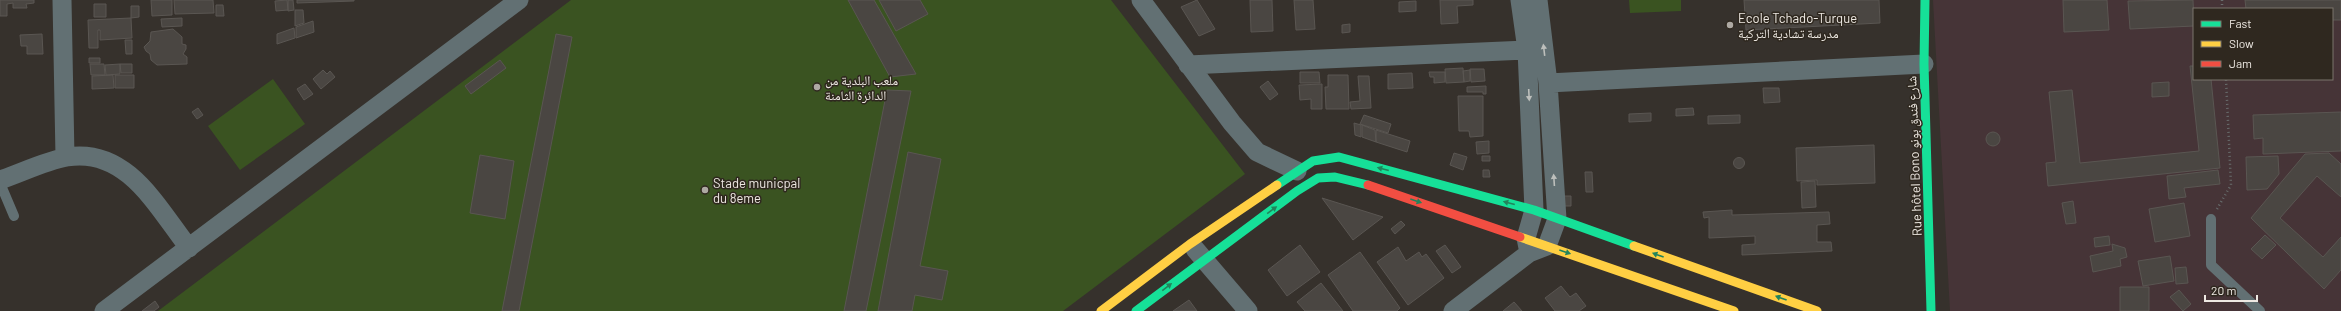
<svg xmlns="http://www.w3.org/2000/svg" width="2341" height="311" font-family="Barlow,'Noto Naskh Arabic',sans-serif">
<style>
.medical{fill:#463437;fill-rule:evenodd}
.green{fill:#3a5321}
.building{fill:#4a4642;stroke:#5a5652}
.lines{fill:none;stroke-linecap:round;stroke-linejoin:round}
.path{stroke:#686d6d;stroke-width:2.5;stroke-dasharray:1 3;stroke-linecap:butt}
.lane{stroke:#627073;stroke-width:10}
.street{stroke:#627073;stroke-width:19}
.fast{stroke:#16e098;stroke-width:9}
.slow{stroke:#ffcf43;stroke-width:9}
.jam{stroke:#f24e42;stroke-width:9}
.oneway{fill:#bdbfbc}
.oneway2{fill:#22845c}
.poi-dot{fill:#aea9a3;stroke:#2f281f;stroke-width:1.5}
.labels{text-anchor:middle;stroke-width:3;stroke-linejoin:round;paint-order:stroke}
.poi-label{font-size:13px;fill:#eee9e3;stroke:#2f281f;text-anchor:start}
.street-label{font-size:13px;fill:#eee9e3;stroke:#2f281f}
</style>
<rect width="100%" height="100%" fill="#36312c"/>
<path class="medical" d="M1933 0H2341V311H1950ZM2194 9H2332V79H2194Z"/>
<path class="green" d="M571 0H1111L1245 174 1063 311H158Z
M1629 0H1681V11L1630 13Z
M273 79 305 124 240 170 208 126Z"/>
<path class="building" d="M0 0H34V3L26 4 27 8H13V3L7 4V16H0Z
M151 0H172V15L152 16Z
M174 0H213L214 13 175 14Z
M287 0 288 10 276 11 275 1Z
M288 0H293L294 10 288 11Z
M297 0H354V1L297 3Z
M848 0H874L916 74 890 77Z
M879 0H920L928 14 896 31Z
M1197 0 1215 29 1199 36 1181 7Z
M1250 0H1272L1273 31 1251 32Z
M1294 0H1313L1315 29 1296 30Z
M1440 0H1473V5L1457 6 1458 23 1441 24Z
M1744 0H1879L1880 23 1746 30Z
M2063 0H2107L2109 30 2064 32Z
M2193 0 2194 26 2130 29 2128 1Z
M2245 0H2341V20H2332V9H2246Z
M1416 1V11L1399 12V2Z
M94 4H106V17H94Z
M216 5H223L224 16H216Z
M131 6H139V17L131 18Z
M295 10H303L304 23 295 26Z
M131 18 132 38 100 40V30H98V48H89L88 20Z
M182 18V26L162 27 161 19Z
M313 21 314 32 296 38V27Z
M1350 24V32L1342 33V25Z
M294 28 295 38 277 44V34Z
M173 29 182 37V44L186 45V49L183 54 187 57V64L157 65 151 60 150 54 146 51 144 47 150 41 151 32Z
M42 34 43 54H27V46H21L20 35Z
M556 34 572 37 519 311H502Z
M125 40H132V54H126Z
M89 58H100V63H89Z
M500 60 506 68 471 94 465 86Z
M90 64H104L105 75H91Z
M120 64H132V73H121Z
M120 64V74L106 75 105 65Z
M2190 66H2194V79H2211L2220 168 2048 186 2046 163 2056 162 2049 92 2072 90 2080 163 2199 151Z
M1463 68 1464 82 1446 83 1445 69Z
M1470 69H1484L1485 81 1471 82Z
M323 70 327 74 330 71 335 77 321 89 313 79Z
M1470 70V81L1464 82 1463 71Z
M1300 72H1319L1320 83H1300Z
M1429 72H1445V82L1434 83V77H1430Z
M1412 73 1413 88 1388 89V74Z
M113 75 114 88 92 89V76Z
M115 75H134V88H115Z
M1328 75H1348L1349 109H1326L1325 87H1328Z
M1358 76H1369L1371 108 1351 109 1350 102 1360 101Z
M1268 81 1278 94 1270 100 1260 87Z
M2169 82V96L2152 97V83Z
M305 84 313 94 304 100 297 89Z
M1322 84V109H1311V99L1300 100 1299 85Z
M1486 86V94H1483V92H1467V87Z
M1763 88H1779L1780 102 1764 103Z
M887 90 911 91 866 311H844Z
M1458 96H1483V136L1470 137 1469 131H1459Z
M198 108 203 115 197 119 192 112Z
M1693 108 1694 115 1676 116V109Z
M2341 112V151L2263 154V138L2254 139 2253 115Z
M1651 113V121L1629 122V114Z
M1364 115 1391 124 1388 133 1360 124Z
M1740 115V123L1708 124V116Z
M1354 123 1361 125V137L1355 135Z
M1362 125 1375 130 1376 142 1362 137Z
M1376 130 1410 141 1407 152 1376 142Z
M1986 139a7 7 0 1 1 14 0a7 7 0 1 1-14 0Z
M1489 141V153L1477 154 1476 142Z
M1874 145 1875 183 1817 185V180L1797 181 1796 148Z
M908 152 941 159 920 266 948 271 942 300 915 295 912 311H878Z
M1454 153 1467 157 1463 170 1450 165Z
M2329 153 2341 164V197L2317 176 2280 218 2323 257 2341 237V270L2324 289 2251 218 2305 154Z
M480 155 514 161 505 219 470 213Z
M1482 156H1490V161H1482Z
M2278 156 2279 174 2267 189 2247 190 2246 157Z
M1733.5 163a5.5 5.5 0 1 1 11 0a5.5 5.5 0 1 1-11 0Z
M1483 170H1489L1490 177H1483Z
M2218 170 2220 184 2184 188 2186 197 2169 199 2167 176Z
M1585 172H1592L1593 192H1586Z
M1815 181 1816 207 1802 208 1801 182Z
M1561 196H1571V206H1561Z
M1322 198 1383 217 1353 240Z
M2073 201 2076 223 2066 224 2062 203Z
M2184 203 2190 236 2155 242 2149 209Z
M1732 210V215L1829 212 1830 224 1817 225V242H1831L1832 251 1742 255V245L1755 244V236L1709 238V217L1704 218 1703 212Z
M1401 221 1405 225 1395 234 1391 229Z
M2265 235 2276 245 2262 259 2251 249Z
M2109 236 2110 245 2095 247 2094 238Z
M2112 244 2125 248 2127 257 2120 259 2121 266 2093 272 2090 256 2113 251Z
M1300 245 1320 272 1287 296 1268 270Z
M1445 245 1461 267 1452 273 1436 251Z
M1398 247 1406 261 1419 252 1422 257 1426 254 1444 278 1408 305 1377 262Z
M1360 252 1400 308 1397 311H1353L1328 275Z
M2170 256 2174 281 2143 286 2138 261Z
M2186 267 2188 283 2176 284 2175 268Z
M1321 283 1343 311H1305L1297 302Z
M1561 286 1570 297 1576 293 1586 306 1579 311H1555L1545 298Z
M2120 287H2149V311H2120Z
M2179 290 2191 304 2183 311 2170 297Z
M1189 300 1197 311H1173Z
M155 301 159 307 154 311H142Z
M1514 302 1522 311H1503Z"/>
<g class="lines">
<path class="path" d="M2222 0V9
M2217 209 2231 185 2226 79"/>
<path class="lane" d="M0 183 14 216
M2211 219V265L2260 311"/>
<path class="street" d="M62 0 65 157
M1141 0 1232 123 1257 152 1297 171
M1520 0 1527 50 1534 210 1526 238 1529 253
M1188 65 1527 50
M1548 83 1924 64
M0 180C21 173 45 161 67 157 127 147 157 207 189 248
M1195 249 1248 311
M104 311 519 0
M1453 311 1529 253 1547 246 1557 219 1548 83 1538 0"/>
<path class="fast" d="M1925 0 1924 64 1931 311
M1277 185 1313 161 1339 157 1534 210 1634 246
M1136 311 1297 191 1318 178 1335 177 1368 185"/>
<path class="slow" d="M1520 237 1734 311
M1634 246 1817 311
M1101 311 1190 244 1277 185"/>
<path class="jam" d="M1368 185 1520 237"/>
</g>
<defs><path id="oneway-solid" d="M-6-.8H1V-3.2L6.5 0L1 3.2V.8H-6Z"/></defs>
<g class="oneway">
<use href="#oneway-solid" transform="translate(1544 50) rotate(-97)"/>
<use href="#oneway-solid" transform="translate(1529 95) rotate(87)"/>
<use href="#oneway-solid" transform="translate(1554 180) rotate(-94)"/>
</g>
<g class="oneway2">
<use href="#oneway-solid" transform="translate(1383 169) rotate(-165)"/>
<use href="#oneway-solid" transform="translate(1416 201) rotate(19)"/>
<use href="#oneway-solid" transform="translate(1509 203) rotate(-165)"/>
<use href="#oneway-solid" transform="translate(1272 210) rotate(-36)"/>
<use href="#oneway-solid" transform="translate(1565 252) rotate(19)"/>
<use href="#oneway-solid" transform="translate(1658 255) rotate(-160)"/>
<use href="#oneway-solid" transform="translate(1167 287) rotate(-38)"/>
<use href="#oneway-solid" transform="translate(1781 298) rotate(-160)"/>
</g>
<g class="poi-dot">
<circle cx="1730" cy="25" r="4"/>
<circle cx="817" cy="87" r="4"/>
<circle cx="705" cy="190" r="4"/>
</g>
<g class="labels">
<g class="poi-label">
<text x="1738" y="23">Ecole Tchado-Turque<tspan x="1738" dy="15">مدرسة تشادية التركية</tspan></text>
<text x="825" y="85">ملعب البلدية من<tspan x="825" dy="15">الدائرة الثامنة</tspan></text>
<text x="713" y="188">Stade municpal<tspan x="713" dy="15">du 8eme</tspan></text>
</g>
<g class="street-label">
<text transform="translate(1914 156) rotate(-92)" y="5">Rue hôtel Bono شارع فندق بونو</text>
</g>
</g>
<rect x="2193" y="8" width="140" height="72" fill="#2f281f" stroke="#7b756d"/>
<rect x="2201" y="21" width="20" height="6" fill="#16e098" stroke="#7b756d"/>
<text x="2229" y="28" font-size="12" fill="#eee9e3">Fast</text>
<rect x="2201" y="41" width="20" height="6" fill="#ffcf43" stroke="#7b756d"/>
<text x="2229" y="48" font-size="12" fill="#eee9e3">Slow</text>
<rect x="2201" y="61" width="20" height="6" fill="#f24e42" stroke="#7b756d"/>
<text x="2229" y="68" font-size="12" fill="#eee9e3">Jam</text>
<path d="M2205 295v6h52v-6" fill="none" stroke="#eee9e3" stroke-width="2"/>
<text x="2211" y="295" font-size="12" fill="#eee9e3" stroke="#2f281f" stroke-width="3" paint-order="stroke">20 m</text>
</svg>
